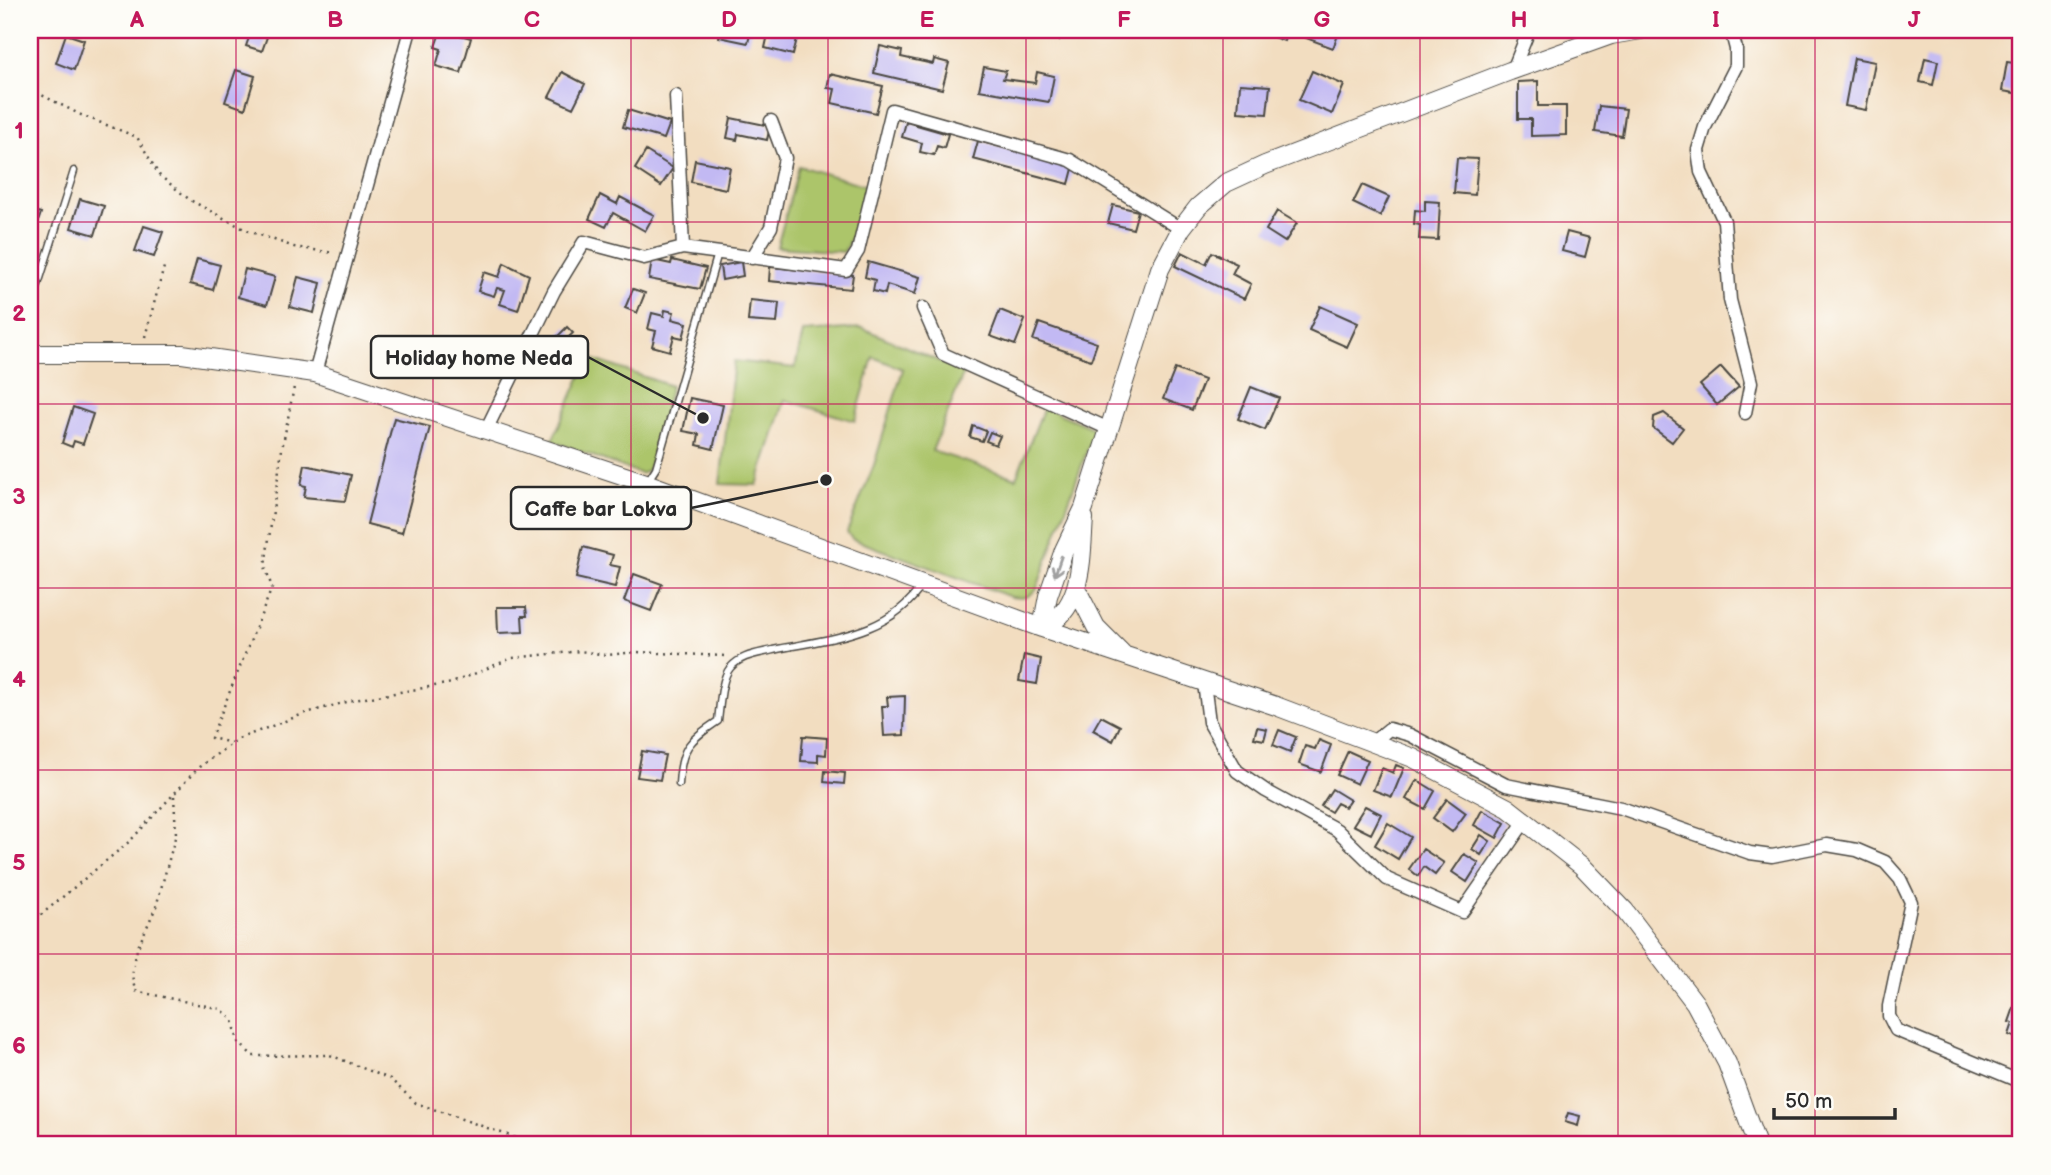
<svg xmlns="http://www.w3.org/2000/svg" width="2051" height="1175" font-family="'Balsamiq Sans',sans-serif">
<style>
.green{fill:#acc56b;stroke:#6c784b;stroke-width:2}
.building{fill:#c2b9f3}
.lines{fill:none;stroke-linecap:round;stroke-linejoin:round}
.lane-casing{stroke:#494641;stroke-width:9}
.street-casing{stroke:#494641;stroke-width:15}
.secondary-casing{stroke:#494641;stroke-width:20}
.path{stroke:#494641;stroke-width:2.5;stroke-dasharray:2 5;stroke-linecap:butt}
.lane{stroke:#fff;stroke-width:6}
.street{stroke:#fff;stroke-width:12}
.secondary{stroke:#fff;stroke-width:18}
.oneway{stroke:#a0a0a0}
.grid{fill:none;stroke:#c2185b;stroke-width:2;stroke-opacity:0.55}
.leader{fill:none;stroke:#2b2b2b;stroke-width:2.5}
.callout-dot{fill:#2b2b2b;stroke:#fdfcf7;stroke-width:2.5}
.callout{fill:#fdfcf7;stroke:#2b2b2b;stroke-width:2.5}
.callout-label{font-size:21px;text-anchor:middle;font-weight:bold;fill:#2b2b2b}
.neatline{fill:none;stroke:#c2185b;stroke-width:2.5}
.grid-label{font-size:23px;text-anchor:middle;font-weight:bold;fill:#c2185b}
</style>
<rect width="100%" height="100%" fill="#fdfcf7"/>
<filter id="ink" filterUnits="userSpaceOnUse"><feTurbulence type="fractalNoise" baseFrequency=".0143" numOctaves="2"/><feDisplacementMap in="SourceGraphic" scale="14" xChannelSelector="R" yChannelSelector="G"/><feConvolveMatrix kernelMatrix="1 2 1 2 8 2 1 2 1" color-interpolation-filters="sRGB"/></filter>
<filter id="wash" filterUnits="userSpaceOnUse"><feTurbulence type="fractalNoise" baseFrequency=".00686" numOctaves="4" result="noise"/><feDisplacementMap in="SourceGraphic" scale="28" xChannelSelector="R" yChannelSelector="G"/><feGaussianBlur stdDeviation="1.57" result="paint"/><feColorMatrix in="noise" values="0 0 0 0 0 0 0 0 0 0 0 0 0 0 0 0 0 1.4 0 .05"/><feComposite in="paint" operator="in"/></filter>
<g filter="url(#wash)">
<rect width="100%" height="100%" fill="#f2ddc0"/>
<path class="green" d="M799 166 867 186 863 213 844 252 777 247Z
M862 328 964 372 932 451 1016 478 1044 407 1095 429 1037 588C1029 598 1024 599 1011 597L852 539 847 532 874 465 903 369 873 357 855 421 785 400 757 485 720 484 734 361 795 368 803 332Z
M589 358 671 386 648 470 641 474 552 441Z"/>
<g id="blocks">
<path class="building" d="M441 30 471 38 461 73 436 66 441 49 435 47Z
M720 30H751L748 43 719 37Z
M769 30H799L793 55 765 48Z
M1046 30H1063L1059 40 1044 35Z
M1267 30H1288L1284 41 1265 34Z
M1309 30H1340L1333 48 1306 38Z
M251 32 267 37 262 51 246 46Z
M66 34 84 40 74 70 56 63Z
M880 46 902 51 901 57 933 64 934 59 949 63 942 89 874 73Z
M1854 58 1875 62 1866 110 1845 106Z
M1925 58 1938 61 1933 85 1920 82Z
M2007 62 2021 64V94L2002 91Z
M984 67 1006 71 1003 79 1035 83 1037 72 1054 76 1049 102 979 90Z
M236 70 255 76 245 109 225 102Z
M1312 71 1344 85 1332 114 1299 100Z
M562 72 585 84 573 108 549 97Z
M830 74 883 86 876 113 832 103 835 89 827 88Z
M1538 81V106H1566V135L1531 136V119H1518V82Z
M1240 84 1270 86 1267 114 1238 112Z
M1599 106 1626 109 1622 136 1595 132Z
M628 110 670 123 664 139 623 127Z
M731 118 770 126 767 140 738 134 737 140 727 138Z
M906 122 948 134 944 148 937 146 934 155 920 152 922 143 902 137Z
M978 141 1074 165 1069 184 973 159Z
M646 151 673 168 661 186 635 169Z
M1457 158 1478 159 1475 195 1454 193Z
M695 160 730 167 726 189 691 182Z
M1362 185 1389 197 1380 216 1353 203Z
M600 195 617 204 620 197 654 215 645 231 613 213 606 227 589 219Z
M80 199 104 206 95 235 71 228Z
M1425 201 1440 202 1438 240 1419 239 1420 225 1414 224 1415 210 1425 211Z
M1113 205 1138 211 1133 229 1108 223Z
M30 210 41 213 34 234 30 233Z
M1277 211 1297 223 1285 242 1266 230Z
M144 226 163 232 154 257 135 251Z
M1567 232 1590 238 1585 257 1562 251Z
M1182 252 1206 264 1212 252 1237 264 1232 274 1251 284 1244 299 1175 266Z
M197 259 220 265 213 290 190 284Z
M652 260 671 264 672 260 706 268 700 289 649 279Z
M741 262 743 276 722 280 720 266Z
M868 262 920 277 915 294 887 285 885 294 873 291 875 280 865 277Z
M504 263 529 275 518 310 500 304 505 290 497 288 494 296 478 291 484 272 499 277Z
M770 267 853 275 851 289 769 281Z
M245 269 275 277 267 305 238 297Z
M298 277 321 283 314 313 290 307Z
M633 289 645 293 637 313 625 308Z
M750 300 779 303 777 323 748 321Z
M1320 306 1358 323 1347 347 1309 330Z
M665 310 674 312 672 319 687 323 683 338 674 336 670 351 652 346 656 331 648 329 652 313 664 316Z
M1000 310 1025 320 1015 345 990 336Z
M1039 323 1097 343 1091 360 1033 340Z
M567 327 573 333 564 342 558 336Z
M1721 367 1739 387 1717 405 1700 385Z
M1175 369 1204 380 1192 410 1163 399Z
M1251 387 1279 398 1265 430 1238 419Z
M690 398 723 405 713 449 697 445 699 434 683 431Z
M73 407 93 414 83 444 74 441 72 447 62 443Z
M1664 413 1683 428 1672 442 1653 428 1654 417Z
M394 418 430 427 402 533 367 524Z
M973 426 986 431 982 441 970 437Z
M990 432 1000 436 996 445 986 441Z
M305 465 351 475 345 501 304 497 306 486 301 485Z
M583 547 613 555 610 565 620 567 615 587 576 578Z
M634 574 662 584 651 611 624 601Z
M497 607H526L527 616H522L523 632 498 633Z
M1024 655 1041 659 1037 684 1019 681Z
M905 696 904 735 884 736 882 706H888L887 697Z
M1101 716 1120 726 1113 741 1093 730Z
M1257 727 1267 729 1264 740 1254 738Z
M1279 730 1296 737 1290 752 1273 745Z
M803 736 827 738 826 755 818 754V762L801 761Z
M1319 740 1331 745 1321 772 1299 764 1305 746 1315 749Z
M642 751 665 755 660 780 637 777Z
M1348 751 1368 760 1357 784 1337 775Z
M1396 765 1404 768 1392 797 1373 790 1382 768 1393 773Z
M825 771 845 773 844 784 824 782Z
M1417 780 1435 791 1425 809 1406 799Z
M1332 789 1350 800 1345 807 1337 803 1331 812 1321 806Z
M1447 799 1466 813 1452 832 1433 818Z
M1365 806 1381 814 1371 834 1353 825Z
M1482 810 1505 823 1497 838 1474 825Z
M1388 823 1411 837 1398 859 1375 845Z
M1481 835 1490 841 1481 855 1472 849Z
M1423 849 1444 863 1435 875 1424 867 1418 876 1409 869Z
M1464 854 1479 863 1467 882 1452 872Z
M2016 1002 2021 1004V1040L2009 1035 2013 1023 2009 1022Z
M1568 1113 1580 1116 1578 1126 1565 1122Z"/>
</g>
</g>
<g filter="url(#ink)">
<use href="#blocks" fill-opacity="0" stroke="#494641" stroke-width="2"/>
<g class="lines">
<g class="lane-casing">
<path id="lane" d="M30 310 74 171
M647 482 656 468 718 253
M679 784C681 748 688 741 718 721 720 706 721 679 730 668 741 655 757 654 773 650 829 638 889 636 922 585"/>
</g>
<g class="street-casing">
<path id="street" d="M1731 30 1736 49V66L1705 127 1698 150 1701 172 1724 221 1730 300 1751 382 1745 413
M1513 70 1529 30
M676 96 683 248
M752 258 771 227 785 158 771 121
M923 308 943 354 1109 429
M315 373 410 30
M486 430 554 291 584 242 644 258 683 248 846 270 858 251 892 110 1070 160 1181 229
M1204 683 1209 722 1237 771 1266 791 1337 830 1387 879 1462 912 1525 821
M1372 743 1389 729 1410 735 1506 785 1621 808 1750 853 1772 856 1827 845 1857 850 1885 862 1900 879 1911 902 1889 1006V1016L1896 1030 2021 1082"/>
</g>
<g class="secondary-casing">
<path id="secondary" d="M30 354H182L315 373 646 483 1042 628 1276 706 1413 758 1508 808 1582 866 1625 911 1695 1003 1727 1063 1757 1145
M1076 588 1096 627 1122 653
M1042 628 1048 596 1064 550 1084 508 1160 269 1181 229 1198 207 1226 183 1265 165 1510 71 1611 35 1641 30
M1042 628C1084 610 1081 557 1084 518"/>
</g>
<path class="path" d="M30 89 81 115 137 137 159 175 190 200 246 230 294 247 334 253
M145 337 164 267
M232 743 211 738 272 588 265 566 282 449 294 387
M174 796 176 834 156 907 137 949 132 975 135 991 221 1009 233 1020 238 1042 253 1056 330 1055 390 1079 416 1103 536 1145
M30 924 130 841 199 767 238 739 306 713 354 700 452 683 512 658 580 651 607 655 637 652 725 656"/>
<use href="#lane" class="lane"/>
<use href="#street" class="street"/>
<use href="#secondary" class="secondary"/>
</g>
<defs><path id="oneway-shaft" d="M-6 0H5M1.5-3L5.5 0L1.5 3" fill="none" stroke-width="1.6" stroke-linecap="round" stroke-linejoin="round" transform="scale(1.75)"/></defs>
<use class="oneway" href="#oneway-shaft" transform="translate(1058 566) rotate(109)"/>
</g>
<path class="grid" d="M236 30V1145M433 30V1145M631 30V1145M828 30V1145M1026 30V1145M1223 30V1145M1420 30V1145M1618 30V1145M1815 30V1145M30 222H2021M30 404H2021M30 588H2021M30 770H2021M30 954H2021"/>
<path class="leader" d="M703 418L588 357M826 480L691 508"/>
<g class="callout-dot">
<circle cx="703" cy="418" r="7"/>
<circle cx="826" cy="480" r="7"/>
</g>
<g class="callout">
<rect x="371" y="336" width="217" height="42" rx="7"/>
<rect x="511" y="487" width="180" height="42" rx="7"/>
</g>
<g class="callout-label">
<text x="479" y="365">Holiday home Neda</text>
<text x="601" y="516">Caffe bar Lokva</text>
</g>
<rect width="2051" height="1175" fill="none" stroke="#fdfcf7" stroke-width="77"/>
<path d="M1774 1108v10h121v-10" fill="none" stroke="#2b2b2b" stroke-width="3.5"/>
<text x="1785" y="1108" font-size="21" fill="#2b2b2b" stroke="#fdfcf7" stroke-width="5" paint-order="stroke">50 m</text>
<rect x="38" y="38" width="1974" height="1098" class="neatline"/>
<g class="grid-label">
<text x="137" y="27">A</text>
<text x="335" y="27">B</text>
<text x="532" y="27">C</text>
<text x="729" y="27">D</text>
<text x="927" y="27">E</text>
<text x="1124" y="27">F</text>
<text x="1322" y="27">G</text>
<text x="1519" y="27">H</text>
<text x="1716" y="27">I</text>
<text x="1914" y="27">J</text>
<text x="19" y="138">1</text>
<text x="19" y="321">2</text>
<text x="19" y="504">3</text>
<text x="19" y="687">4</text>
<text x="19" y="870">5</text>
<text x="19" y="1053">6</text>
</g>
</svg>
